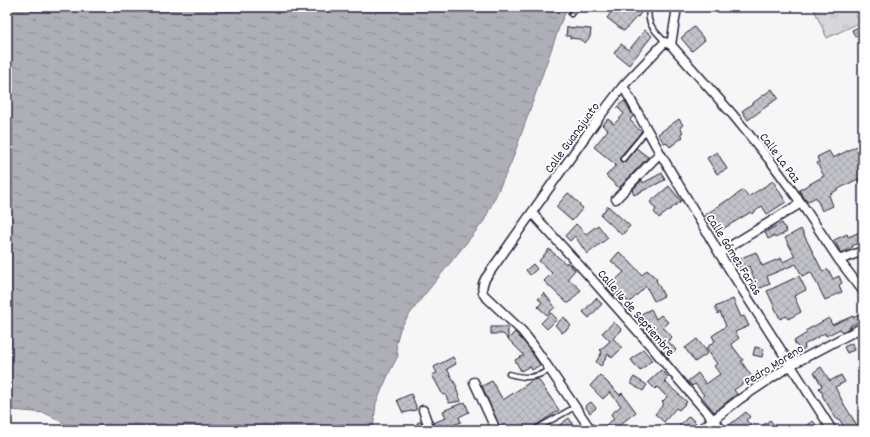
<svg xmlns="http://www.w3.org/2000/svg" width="870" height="437" font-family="Dekko,sans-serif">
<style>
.grass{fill:url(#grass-tufts);stroke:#7c7c8b}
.water{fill:url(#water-ripples);stroke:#767685}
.building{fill:url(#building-cross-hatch);stroke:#22223b}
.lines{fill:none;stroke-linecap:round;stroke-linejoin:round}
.lane-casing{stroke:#22223b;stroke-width:7}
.street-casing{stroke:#22223b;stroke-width:11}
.lane{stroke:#fff;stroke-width:4}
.street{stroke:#fff;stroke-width:8}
.labels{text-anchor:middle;stroke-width:3.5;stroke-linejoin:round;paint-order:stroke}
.street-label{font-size:13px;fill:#22223b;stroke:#fff}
</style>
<defs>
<pattern id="grass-tufts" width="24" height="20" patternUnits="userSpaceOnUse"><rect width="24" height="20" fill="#d7d7db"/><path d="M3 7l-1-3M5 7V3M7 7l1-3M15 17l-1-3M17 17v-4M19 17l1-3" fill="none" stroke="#b8b8bd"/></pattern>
<pattern id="water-ripples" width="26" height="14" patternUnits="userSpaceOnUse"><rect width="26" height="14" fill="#aeaeb7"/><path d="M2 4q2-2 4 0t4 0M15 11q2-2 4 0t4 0" fill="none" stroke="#8d8d96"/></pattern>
<pattern id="building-cross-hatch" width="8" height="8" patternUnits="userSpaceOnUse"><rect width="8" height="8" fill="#c2c2c9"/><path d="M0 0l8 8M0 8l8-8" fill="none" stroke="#a6a6ae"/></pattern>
</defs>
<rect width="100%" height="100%" fill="#f6f6f7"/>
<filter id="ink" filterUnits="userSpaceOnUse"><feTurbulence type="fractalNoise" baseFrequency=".025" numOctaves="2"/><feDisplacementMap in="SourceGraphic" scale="8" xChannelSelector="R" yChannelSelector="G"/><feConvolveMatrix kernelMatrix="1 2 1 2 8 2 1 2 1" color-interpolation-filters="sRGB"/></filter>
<g filter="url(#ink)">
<path class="grass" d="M813 7H863V21L827 38Z"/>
<path class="water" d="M7 7H568L561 22 511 163 484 221 421 299 407 318 400 329 396 344 398 356 390 371 376 403 373 430H74L73 428 45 413 12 410 7 413Z"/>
<path class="building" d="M615 7H645L638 17 637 16 624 31 607 18Z
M863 25V33L855 37 852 30Z
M567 27 591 29 590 37 585 43 579 39 570 38V36H566Z
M694 27 705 40 692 51 681 38Z
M645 30 652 36 629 65 614 53 621 44 629 50Z
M772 89 778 98 748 120 742 111Z
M624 101 626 103 633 116 630 120 641 132 620 157V161L623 162H625L636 148 648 157 619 188 606 176 616 165 594 147 608 130 602 125 608 119 614 124 624 114 617 107Z
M679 119 683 125 680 127 683 132 681 133 683 137 670 147 666 142 664 143 658 134Z
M857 146 863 157V189L858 179 842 187 829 195 833 206 822 211 816 197 807 202 799 190 824 176 817 163 819 162 817 157 829 151 833 158Z
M717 152 727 169 717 174 707 158Z
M662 173 665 180 634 195 632 190 642 180 643 183Z
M773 181 786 202 767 214 762 206 752 214 751 212 716 233 705 215 729 199 730 200 743 190 748 197Z
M669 186 681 201 659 218 654 212 656 210 650 202Z
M568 193 580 204 579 205 583 208 572 221 556 207Z
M608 206 630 226 622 235 601 215Z
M782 223 787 232 775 238 774 236 768 239 765 232Z
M576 224 586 234 598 225 608 238 587 254 575 236 570 241 565 236Z
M801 229 823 272 828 269 833 279 839 276 842 283 839 285 842 292 825 300 811 272 802 276 796 264 767 276 770 284 758 289 749 266 740 270 736 260 756 252 762 266 781 258 783 262 795 256 785 238Z
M860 232 863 238V241L852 246 853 247 841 253 834 240 847 234 848 237Z
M549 249 566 264 567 262 575 270 568 278 581 290 569 303H567L544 281 552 273 539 261Z
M619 252 630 262 642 275 647 270 657 279 656 280 664 296 654 301 646 286 629 303 618 292 614 296 607 288 624 272 611 261Z
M533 264 537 269 530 275 526 270Z
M799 276 806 290 794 296 801 312 788 319 786 316 780 319 767 291Z
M544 293 555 307 547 315 538 307 542 302 538 299Z
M596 298 602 304 589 318 583 312Z
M733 299 741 317 744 316 749 326 735 332 739 338 731 344 743 360 741 361 752 377 734 390 737 394 714 412 702 397 704 395 695 384 692 386 688 381 698 373 706 384 720 374 714 366 717 364 706 348 715 341 712 336 726 326 720 312 718 314 715 307Z
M651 309 656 319 661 315 668 322 663 327 672 337 668 341 676 350 668 358 661 350 663 348 652 337 651 338 644 330 648 327 641 314Z
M551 313 557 319 547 329 541 323Z
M863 313V320L850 326 851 327 842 332 840 329 826 336 825 333 804 345 805 348 800 351 794 341 807 333 805 331 829 318 832 325 853 316V318Z
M564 317 571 326 562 333 555 325Z
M614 322 622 330 613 338 622 348 612 358 608 354 601 366 596 362 602 352 600 350 610 341 602 333Z
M491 327H508V339L515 332 529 348 540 365 532 370 530 366 521 371 515 360 524 355 503 334H491Z
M697 339 708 353 695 362 685 348Z
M852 343 854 350 847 353 844 347Z
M755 347 764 349 762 357 753 355Z
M643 349 652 360 640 371 631 360Z
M453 357 456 364 447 369 457 387 456 388 461 401 449 403 445 394 443 395 432 375 437 373 434 367Z
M821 367 830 381 841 375 845 382 835 387 845 406 860 430H846L839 419 837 420 822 395 823 394 819 388 822 386 814 372Z
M661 370 668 377 664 381 687 402 679 410 676 408 664 422 655 414 664 404 662 402 667 397 657 387 655 389 648 382Z
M600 375 620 395 622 393 636 412 613 430H599L614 419 611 414 621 406 610 392 603 399 590 386Z
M634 377 647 385 643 391 630 383Z
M538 379 559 410 529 430H501L482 386 492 381 503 400 533 380Z
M411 394 416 406V410L403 413 397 400Z
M465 402 469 412 459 417 461 422 441 430H435L433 423 446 418 443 411 462 403V404Z
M591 402 596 408 590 413 585 406Z
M746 412 750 417 746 420 755 430H731L728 426Z
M689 416 698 425 695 429 694 430H675Z
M569 418 574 426 569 430H553Z
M770 420 778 430H757Z
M421 421 424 430H416V429L419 428 417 423Z
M813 421 820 430H801Z"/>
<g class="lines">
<g class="lane-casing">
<path id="lane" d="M649 7C646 25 654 29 665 42
M571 14 576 7
M623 159 647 130
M509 374C527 379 534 378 550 370
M534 430 575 407"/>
</g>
<g class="street-casing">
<path id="street" d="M671 45 733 115 772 163 801 203 839 260 863 291
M623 86 660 153 719 253 832 430
M616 199 660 153
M532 213 589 276 650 345 678 379 722 430
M719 253 801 203
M839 260 863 251
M474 382 496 430
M423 410 430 430
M591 430 533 345 522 331 484 295C481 290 482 285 485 279L597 120 623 86 665 42 671 45 677 7
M700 430 740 399 791 365 863 327"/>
</g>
<use href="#lane" class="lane"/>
<use href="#street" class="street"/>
</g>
</g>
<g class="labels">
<g class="street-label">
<text transform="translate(571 137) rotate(-54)" y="5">Calle Guanajuato</text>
<text transform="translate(781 157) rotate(53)" y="5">Calle La Paz</text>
<text transform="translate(735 254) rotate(58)" y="5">Calle Gómez Farias</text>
<text transform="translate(637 312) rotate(49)" y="5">Calle 16 de Septiembre</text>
<text transform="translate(773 364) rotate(-32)" y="5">Pedro Moreno</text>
</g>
</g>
<rect width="870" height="437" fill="none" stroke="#fff" stroke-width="24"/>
<rect x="12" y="12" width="846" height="413" fill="none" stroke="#22223b" stroke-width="1.5" filter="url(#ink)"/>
</svg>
